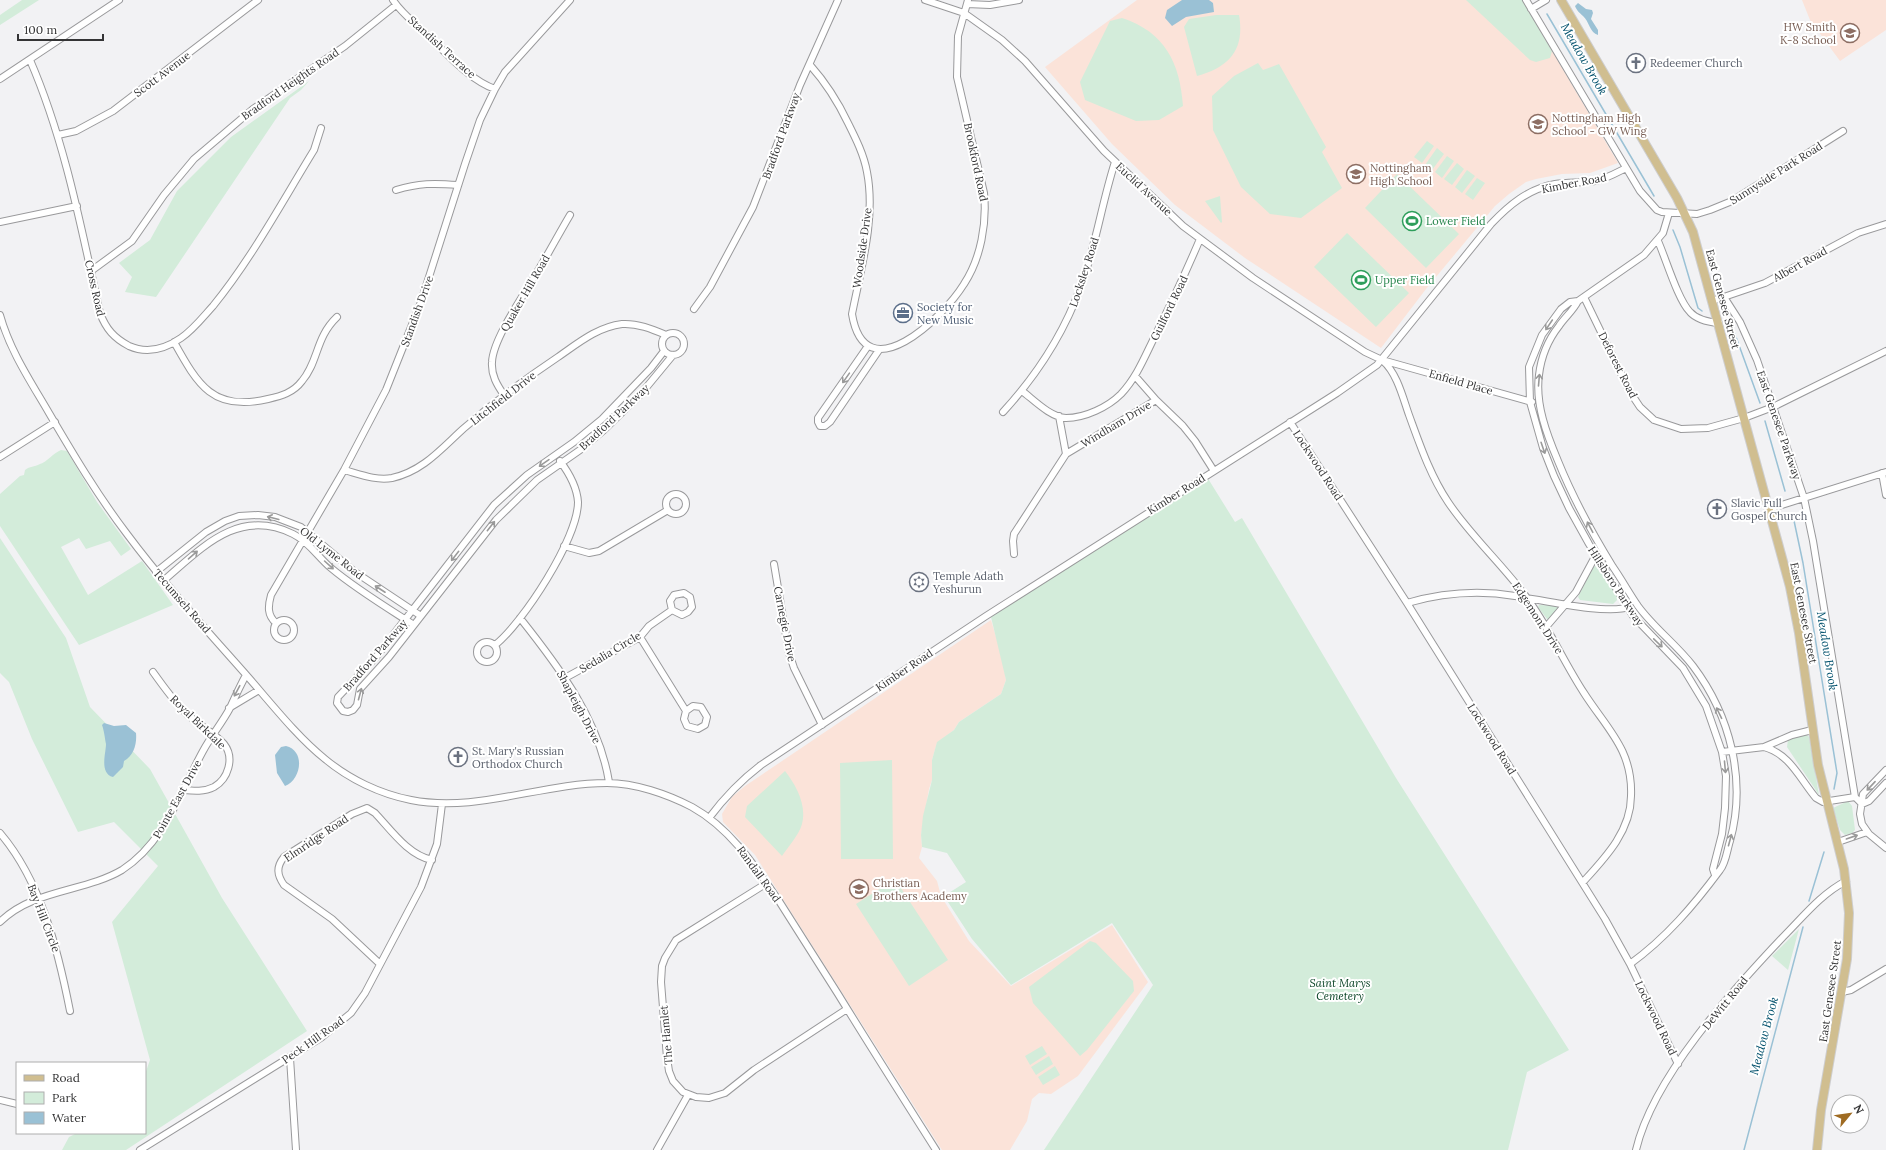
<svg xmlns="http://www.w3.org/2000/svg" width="1886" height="1150" font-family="Lora,serif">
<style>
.education{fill:#fbe3d9}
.green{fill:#d3ecda}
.water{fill:#9ac1d5}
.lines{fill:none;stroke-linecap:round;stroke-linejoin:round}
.stream{stroke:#9ac1d5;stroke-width:1.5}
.minor-casing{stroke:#99999b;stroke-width:8}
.major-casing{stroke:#cececf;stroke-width:10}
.minor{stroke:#fff;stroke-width:6}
.major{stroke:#d0be90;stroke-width:8}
.oneway{stroke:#9a9a9a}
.labels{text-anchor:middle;stroke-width:4;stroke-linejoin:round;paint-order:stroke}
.education-label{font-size:11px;fill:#785e54;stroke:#fff;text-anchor:start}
.street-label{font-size:11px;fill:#343435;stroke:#fff}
.worship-label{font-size:11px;fill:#5b616d;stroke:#fff;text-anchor:start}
.leisure-label{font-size:11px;fill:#27864d;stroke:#fff;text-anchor:start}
.service-label{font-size:11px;fill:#4e5e75;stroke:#fff;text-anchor:start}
.park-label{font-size:11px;font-style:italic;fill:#003d1e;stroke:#fff}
.water-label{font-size:12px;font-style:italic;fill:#01506c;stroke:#fff}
</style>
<rect width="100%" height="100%" fill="#f2f2f4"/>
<path class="education" d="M1137 0H1522L1618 163 1590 173 1562 174 1536 179 1526 182 1509 194 1495 206 1426 289 1381 348 1245 258 1175 205 1112 144 1045 67Z
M1802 0H1886V30L1840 61 1810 20Z
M991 620 1003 660 1006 680 1001 694 959 722 954 730 937 743 932 760V780L929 789 921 835 922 847 919 858 937 881 941 896 969 941 1011 986 1112 925 1148 982 1078 1076 1051 1094 1039 1093 1032 1099 1027 1121 1010 1150H942L755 855 723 822 722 814 732 797 745 786Z"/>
<path class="green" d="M22 0H39L0 25V15Z
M1466 0H1522L1552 51 1550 58 1536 62 1530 60Z
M1216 15H1239C1245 49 1230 67 1197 76L1184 27 1189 19Z
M1122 18C1165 32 1180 63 1183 106L1159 120 1136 121 1085 100 1080 82 1110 21Z
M1258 63 1263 70 1279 64 1326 147 1322 152 1342 188 1301 218 1270 214 1241 187 1213 130 1212 96 1234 76Z
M309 81 301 90 290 98 156 297 125 292 132 277 119 263 150 240 177 191 231 137Z
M1427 141 1434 146 1422 163 1414 157Z
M1437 148 1444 154 1432 170 1425 165Z
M1447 156 1454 161 1442 178 1435 172Z
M1457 163 1464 169 1452 185 1444 179Z
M1467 170 1475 176 1462 193 1455 187Z
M1397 174 1459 234 1426 268 1365 208Z
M1477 178 1485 183 1473 200 1465 194Z
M1220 196 1222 222 1221 223 1205 201Z
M1347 233 1409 293 1376 327 1314 267Z
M61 450 67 451 97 502 131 549 121 556 110 541 86 549 79 538 61 547 88 595 142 561 173 605 79 645 0 526V494L20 476 24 475 25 470C30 466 34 467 40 464 47 462 53 453 61 450Z
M1207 477 1235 522 1242 518 1396 778 1569 1050 1527 1072 1508 1150H1044L1153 985 1112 923 1011 985 972 939 944 896 966 882 947 853 922 847 921 835 923 816 932 780V760L937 742 954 730 959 722 1001 694 1006 680 991 617Z
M0 538 66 638 90 707 150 769 222 898 307 1031 126 1150H62L69 1137 77 1133H145V1074L150 1060 112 922 158 866 114 822 78 832 32 739 9 682 0 673Z
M1596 566 1601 567 1619 598 1613 604 1580 600 1578 597 1593 567Z
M1539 605 1560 606 1549 619H1547L1538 607Z
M1806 734 1809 737 1819 795 1787 747 1788 740 1793 737Z
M892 760 893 859H841L840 763Z
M785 771C796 785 807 805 802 824 799 835 788 847 782 856L745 817 747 806Z
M1848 801 1852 806 1855 830 1852 833 1845 835 1840 830 1833 808Z
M895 879 948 960 909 986 856 904Z
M1799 929 1788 970 1772 956Z
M1090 941 1096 943 1133 981 1134 991 1087 1050 1080 1056 1033 1003 1029 987Z
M1042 1046 1047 1054 1030 1065 1025 1056Z
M1049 1056 1053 1064 1036 1075 1031 1067Z
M1055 1066 1060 1075 1043 1085 1038 1077Z"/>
<path class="water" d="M1182 0H1209L1213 3 1214 12 1186 17 1172 26 1165 18 1167 10Z
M1578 3 1586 9 1592 10 1593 13 1591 19 1598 30V35C1590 33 1589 21 1583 16 1579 12 1577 11 1575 6Z
M104 723 114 726 126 725 136 733C137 744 134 755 124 761L123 767 113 777C99 773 106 753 106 744 105 739 104 730 102 725Z
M286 746C306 751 301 780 285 786L277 773 275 755 281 747Z"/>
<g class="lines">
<path class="stream" d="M1547 14 1654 196
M1673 230 1680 247 1698 308 1702 311
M1728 322 1732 326 1760 403
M1765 421 1785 491
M1793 516 1803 563 1837 773 1834 789
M1809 901 1824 852
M1744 1150 1803 927"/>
<g class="minor-casing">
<path id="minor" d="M393 0C401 13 416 24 427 35 448 54 468 79 495 89
M925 0 964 13 1002 40 1025 61 1104 151 1183 226 1253 278 1365 352 1382 360 1532 402
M1526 0 1640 191 1657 210 1662 212 1697 214 1710 210 1732 201 1843 131
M967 4 990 5 1019 0
M1531 9 1546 0
M30 60C65 141 81 227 100 313 106 329 114 338 129 346 147 354 165 349 181 338 193 330 203 317 213 306 252 258 282 202 314 150L321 128
M810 65C826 83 838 102 848 123 856 139 864 155 867 172 876 218 861 268 852 314 865 393 943 318 964 284 981 258 987 223 984 193L957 77 958 36 968 0
M0 79 119 0
M58 135 76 131 113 111 258 0
M396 190C419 183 434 183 458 185
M1669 213 1663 233 1644 255 1578 301 1570 302 1561 309 1542 335 1529 367 1530 402 1543 448 1554 476 1569 508 1589 544 1633 616 1683 668 1706 706 1722 752 1726 776 1725 808 1722 834 1713 869 1715 875
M0 222 77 206
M1658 241C1666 259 1678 300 1690 312 1697 320 1708 322 1719 323
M91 271 132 241 164 195 194 159 253 109 345 46 396 5
M1584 297 1630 392 1640 407 1654 420 1681 429 1708 428 1744 418 1773 407 1886 351
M1724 297 1740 322 1757 360 1804 498 1813 541 1855 797 1862 804
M1578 301C1573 311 1565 317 1559 326 1548 340 1541 358 1539 375 1535 404 1547 435 1558 461 1573 498 1592 533 1613 567 1622 580 1629 593 1638 606 1654 628 1676 644 1693 666 1730 715 1747 780 1730 841 1727 850 1726 863 1720 870 1694 905 1666 938 1630 964
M1712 301 1765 283 1858 233 1886 224
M694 309 710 287 753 207 800 85 838 0
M0 315C10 351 31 382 49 413 73 454 98 496 127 534 162 581 202 625 241 669 267 698 295 735 325 759 349 779 380 794 411 800 477 813 541 783 607 783 635 783 667 794 692 807 730 828 755 866 779 901 799 932 818 963 838 994 870 1046 903 1098 936 1150
M662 344a11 11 0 1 1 22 0a11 11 0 1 1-22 0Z
M174 342C198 385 213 412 268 399 281 396 293 393 302 381 319 361 315 338 337 317
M868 346 818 418V422L820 426H825L830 422 879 350
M664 351 651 368 602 419 574 442 527 475 494 505 376 657 338 697 337 703 343 711 348 712 353 710 357 705 360 689 389 657 496 520 537 480 580 450 604 430 640 395 673 355
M1383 361C1397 373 1403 398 1409 415 1420 445 1430 475 1448 502 1470 535 1500 562 1524 594 1548 625 1563 661 1584 693 1607 729 1633 750 1631 796 1631 831 1605 858 1583 882
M1135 376 1156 400 1183 426 1195 441 1214 471
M1022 391C1034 400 1050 417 1066 418 1085 418 1108 407 1121 394 1137 377 1145 356 1155 336 1171 304 1186 272 1200 239
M504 395C497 385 491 375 492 362 493 340 521 299 533 279 546 258 557 237 570 215
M1003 412C1037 375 1064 333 1081 286 1096 245 1102 202 1115 162
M1059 416 1066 454
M1290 422 1407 603 1605 919 1630 964 1678 1064
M0 457 55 422
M344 470C359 474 376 481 392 478 423 471 441 449 463 429 493 403 525 379 558 357 577 344 597 327 622 324 637 323 652 329 666 335
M1882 473 1886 495
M666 504a10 10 0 1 1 20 0a10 10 0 1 1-20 0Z
M1769 509 1886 472
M564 546 589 553 599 551 668 510
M1014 554 1013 541 1014 534 1066 454 1156 400
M774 564 789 653 794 668 822 725
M156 572 206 532 225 521 239 516 258 515 275 517 301 527 355 572 421 616
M163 581C202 548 238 507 293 534 308 541 318 557 331 568 356 589 386 607 414 625
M1407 603C1442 593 1479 590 1515 596 1543 600 1605 615 1630 607
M520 618C559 667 599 720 609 782
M274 630a10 10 0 1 1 20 0a10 10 0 1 1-20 0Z
M276 623C267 615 268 606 271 595L344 470 386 390 421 302 465 164 480 120 495 89 505 72 570 0
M1546 627 1576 592 1597 553
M640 637 686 711 684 719 687 726 698 729 705 725 707 717 701 707 693 706 686 711
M477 652a10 10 0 1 1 20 0a10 10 0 1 1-20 0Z
M495 645C523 623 578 538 578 502 577 487 569 473 560 461
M153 672C164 687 174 702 188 715 199 725 214 733 224 744 235 758 228 779 214 787 204 792 194 791 183 790
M565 678 640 637 649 626 672 610 682 615 688 612 692 607 690 597 684 593 674 595 670 601 672 610
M229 708 259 690
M1764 747C1790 754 1800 779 1816 798L1823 802 1855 797
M1722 752 1764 747 1792 735 1812 730
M1886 770 1863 794 1860 814 1862 824 1869 834 1886 848
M1862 804 1869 801 1886 783
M709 818C724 798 740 781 761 765L986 616 1337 393 1377 365 1491 224C1509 205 1528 189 1555 184 1568 182 1582 183 1595 181 1606 179 1616 173 1626 168
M0 833C41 881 58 950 70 1011
M1838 842 1867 832
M767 883 676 940 665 958 662 966 661 982 667 1058 669 1071 673 1081 683 1092 696 1097 709 1098 725 1093 754 1070 847 1009
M0 922C33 889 85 892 122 870 164 843 180 793 203 751 211 736 222 723 230 708 235 697 240 686 246 675
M380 964 332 919 284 885C277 875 276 867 284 857L352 814 367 808 375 813C391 830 408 855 432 860
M1842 992 1851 990 1886 969
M290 1058 296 1150
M0 1100 17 1104
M140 1150 322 1037 351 1013 365 993 421 887 437 844 442 804
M657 1150 688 1095
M1636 1150C1653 1077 1732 991 1783 937 1803 917 1821 894 1846 881"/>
</g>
<g class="major-casing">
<path id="major" d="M1561 0 1677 198 1693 232 1790 587 1799 633 1818 765 1844 869 1849 913 1847 959 1821 1110 1817 1150"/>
</g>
<use href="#minor" class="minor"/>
<use href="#major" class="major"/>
</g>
<defs><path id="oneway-shaft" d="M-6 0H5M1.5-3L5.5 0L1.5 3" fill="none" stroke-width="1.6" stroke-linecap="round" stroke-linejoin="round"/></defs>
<g class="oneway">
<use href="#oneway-shaft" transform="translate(1549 325) rotate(124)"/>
<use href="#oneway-shaft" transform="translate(846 378) rotate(125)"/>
<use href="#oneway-shaft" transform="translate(1539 380) rotate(-85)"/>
<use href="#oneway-shaft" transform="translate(1543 448) rotate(71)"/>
<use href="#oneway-shaft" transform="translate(544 463) rotate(145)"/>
<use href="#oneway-shaft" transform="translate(273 518) rotate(-166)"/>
<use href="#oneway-shaft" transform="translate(491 526) rotate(-52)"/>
<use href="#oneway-shaft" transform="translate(1590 527) rotate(-118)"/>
<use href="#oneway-shaft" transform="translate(193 555) rotate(-41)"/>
<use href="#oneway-shaft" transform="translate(455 556) rotate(128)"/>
<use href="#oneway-shaft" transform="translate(329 565) rotate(42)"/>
<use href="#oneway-shaft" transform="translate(380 589) rotate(-147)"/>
<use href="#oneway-shaft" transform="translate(1658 643) rotate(44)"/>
<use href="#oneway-shaft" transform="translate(237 691) rotate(118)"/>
<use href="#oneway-shaft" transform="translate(360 694) rotate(-75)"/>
<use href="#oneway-shaft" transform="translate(1719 713) rotate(-116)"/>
<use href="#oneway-shaft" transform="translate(1725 767) rotate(85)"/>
<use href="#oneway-shaft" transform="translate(1871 786) rotate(133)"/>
<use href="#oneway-shaft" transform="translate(1852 837) rotate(-19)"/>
<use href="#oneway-shaft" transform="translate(1730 840) rotate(-75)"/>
</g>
<defs>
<g id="school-ring" transform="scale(1)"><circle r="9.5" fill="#fff" stroke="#8d6e63" stroke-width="1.5"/><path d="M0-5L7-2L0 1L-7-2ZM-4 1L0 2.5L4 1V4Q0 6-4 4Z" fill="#8d6e63"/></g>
<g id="church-ring" transform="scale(1)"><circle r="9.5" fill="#fff" stroke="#6b7280" stroke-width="1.5"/><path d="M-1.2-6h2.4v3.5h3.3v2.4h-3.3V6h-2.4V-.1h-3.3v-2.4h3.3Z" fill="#6b7280"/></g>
<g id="stadium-ring" transform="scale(1)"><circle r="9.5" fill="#fff" stroke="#2e9e5b" stroke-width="1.5"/><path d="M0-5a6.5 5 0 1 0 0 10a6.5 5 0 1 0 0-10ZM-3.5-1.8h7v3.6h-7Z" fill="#2e9e5b"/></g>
<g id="office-ring" transform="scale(1)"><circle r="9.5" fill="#fff" stroke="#5c6f8a" stroke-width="1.5"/><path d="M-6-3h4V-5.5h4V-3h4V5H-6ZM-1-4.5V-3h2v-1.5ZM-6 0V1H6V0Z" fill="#5c6f8a"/></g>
<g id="synagogue-ring" transform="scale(1)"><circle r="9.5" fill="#fff" stroke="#6b7280" stroke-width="1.5"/><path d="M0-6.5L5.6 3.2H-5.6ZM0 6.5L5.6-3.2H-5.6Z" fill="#6b7280"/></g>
</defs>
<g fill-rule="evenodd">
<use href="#school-ring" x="1850" y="33"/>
<use href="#church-ring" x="1636" y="63"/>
<use href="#school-ring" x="1538" y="124"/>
<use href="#school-ring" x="1356" y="174"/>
<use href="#stadium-ring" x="1412" y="221"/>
<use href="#stadium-ring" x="1361" y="280"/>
<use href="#office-ring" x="903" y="313"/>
<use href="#church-ring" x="1717" y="509"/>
<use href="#synagogue-ring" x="919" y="582"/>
<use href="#church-ring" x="458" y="757"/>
<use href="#school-ring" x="859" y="889"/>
</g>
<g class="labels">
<g class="education-label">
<text x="1836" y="31" text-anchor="end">HW Smith<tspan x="1836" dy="13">K-8 School</tspan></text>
<text x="1552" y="122">Nottingham High<tspan x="1552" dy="13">School - GW Wing</tspan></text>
<text x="1370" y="172">Nottingham<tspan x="1370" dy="13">High School</tspan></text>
<text x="873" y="887">Christian<tspan x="873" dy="13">Brothers Academy</tspan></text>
</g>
<g class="street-label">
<text transform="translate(442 47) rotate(42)" y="4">Standish Terrace</text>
<text transform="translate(162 74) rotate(-37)" y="4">Scott Avenue</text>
<text transform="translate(290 84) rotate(-35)" y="4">Bradford Heights Road</text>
<text transform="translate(781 136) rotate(-70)" y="4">Bradford Parkway</text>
<text transform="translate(976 162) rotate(78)" y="4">Brookford Road</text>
<text transform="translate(1776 173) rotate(-32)" y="4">Sunnyside Park Road</text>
<text transform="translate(1574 183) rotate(-11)" y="4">Kimber Road</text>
<text transform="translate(1144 189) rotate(43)" y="4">Euclid Avenue</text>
<text transform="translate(862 248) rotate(-82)" y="4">Woodside Drive</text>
<text transform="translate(1800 264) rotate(-29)" y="4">Albert Road</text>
<text transform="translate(1084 272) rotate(-72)" y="4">Locksley Road</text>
<text transform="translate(95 288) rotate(77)" y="4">Cross Road</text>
<text transform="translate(525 293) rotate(-60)" y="4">Quaker Hill Road</text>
<text transform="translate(1723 299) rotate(75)" y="4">East Genesee Street</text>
<text transform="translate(1169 308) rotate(-64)" y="4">Guilford Road</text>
<text transform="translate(417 311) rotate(-70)" y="4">Standish Drive</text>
<text transform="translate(1618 365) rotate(63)" y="4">Deforest Road</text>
<text transform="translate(1461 382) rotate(16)" y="4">Enfield Place</text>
<text transform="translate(503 398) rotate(-38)" y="4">Litchfield Drive</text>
<text transform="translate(614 417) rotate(-43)" y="4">Bradford Parkway</text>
<text transform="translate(1116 424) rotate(-31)" y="4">Windham Drive</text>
<text transform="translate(1779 425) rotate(71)" y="4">East Genesee Parkway</text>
<text transform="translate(1318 465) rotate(57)" y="4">Lockwood Road</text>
<text transform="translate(1176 494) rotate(-32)" y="4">Kimber Road</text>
<text transform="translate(332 553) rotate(38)" y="4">Old Lyme Road</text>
<text transform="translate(1616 586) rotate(57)" y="4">Hillsboro Parkway</text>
<text transform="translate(182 601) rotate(49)" y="4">Tecumseh Road</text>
<text transform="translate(1804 613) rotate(79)" y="4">East Genesee Street</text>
<text transform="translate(1538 618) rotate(57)" y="4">Edgemont Drive</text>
<text transform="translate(785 624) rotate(79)" y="4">Carnegie Drive</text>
<text transform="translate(610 652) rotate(-31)" y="4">Sedalia Circle</text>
<text transform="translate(375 655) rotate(-49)" y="4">Bradford Parkway</text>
<text transform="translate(904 670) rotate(-34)" y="4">Kimber Road</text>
<text transform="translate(579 707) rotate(62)" y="4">Shapleigh Drive</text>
<text transform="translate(198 722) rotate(44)" y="4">Royal Birkdale</text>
<text transform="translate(1492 739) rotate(58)" y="4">Lockwood Road</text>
<text transform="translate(177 799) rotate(-61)" y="4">Pointe East Drive</text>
<text transform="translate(316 838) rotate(-34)" y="4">Elmridge Road</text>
<text transform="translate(759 874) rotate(54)" y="4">Randall Road</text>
<text transform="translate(44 918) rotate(69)" y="4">Bay Hill Circle</text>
<text transform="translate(1830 991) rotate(-82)" y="4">East Genesee Street</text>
<text transform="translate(1725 1003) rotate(-51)" y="4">DeWitt Road</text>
<text transform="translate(1656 1018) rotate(64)" y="4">Lockwood Road</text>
<text transform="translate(666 1035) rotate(-95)" y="4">The Hamlet</text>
<text transform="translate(313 1040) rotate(-35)" y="4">Peck Hill Road</text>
</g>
<g class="worship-label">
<text x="1650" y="67">Redeemer Church</text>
<text x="1731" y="507">Slavic Full<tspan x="1731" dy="13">Gospel Church</tspan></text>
<text x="933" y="580">Temple Adath<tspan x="933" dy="13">Yeshurun</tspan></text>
<text x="472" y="755">St. Mary's Russian<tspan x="472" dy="13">Orthodox Church</tspan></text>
</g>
<g class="leisure-label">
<text x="1426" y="225">Lower Field</text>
<text x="1375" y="284">Upper Field</text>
</g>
<g class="service-label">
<text x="917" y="311">Society for<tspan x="917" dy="13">New Music</tspan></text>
</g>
<g class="park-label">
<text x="1340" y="987">Saint Marys<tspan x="1340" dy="13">Cemetery</tspan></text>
</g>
<g class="water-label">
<text transform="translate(1584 59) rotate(60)" y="4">Meadow Brook</text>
<text transform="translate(1827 651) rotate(81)" y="4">Meadow Brook</text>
<text transform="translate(1764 1036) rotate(-75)" y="4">Meadow Brook</text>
</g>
</g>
<rect x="16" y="1062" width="130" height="72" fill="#ffffff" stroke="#aeaeae"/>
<rect x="24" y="1075" width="20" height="6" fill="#d0be90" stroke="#aeaeae"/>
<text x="52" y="1082" font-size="12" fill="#343435">Road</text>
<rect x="24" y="1092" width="20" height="12" fill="#d3ecda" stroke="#aeaeae"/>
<text x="52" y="1102" font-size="12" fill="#343435">Park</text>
<rect x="24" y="1112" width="20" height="12" fill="#9ac1d5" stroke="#aeaeae"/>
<text x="52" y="1122" font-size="12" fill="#343435">Water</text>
<g transform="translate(1850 1114) rotate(61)"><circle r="19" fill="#ffffff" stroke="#aeaeae"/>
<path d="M0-3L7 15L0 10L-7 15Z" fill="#9f6b22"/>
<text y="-6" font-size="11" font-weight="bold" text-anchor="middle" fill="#343435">N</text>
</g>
<path d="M18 34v6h85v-6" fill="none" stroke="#343435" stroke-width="2"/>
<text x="24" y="34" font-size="12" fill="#343435" stroke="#ffffff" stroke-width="3" paint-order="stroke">100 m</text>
</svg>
